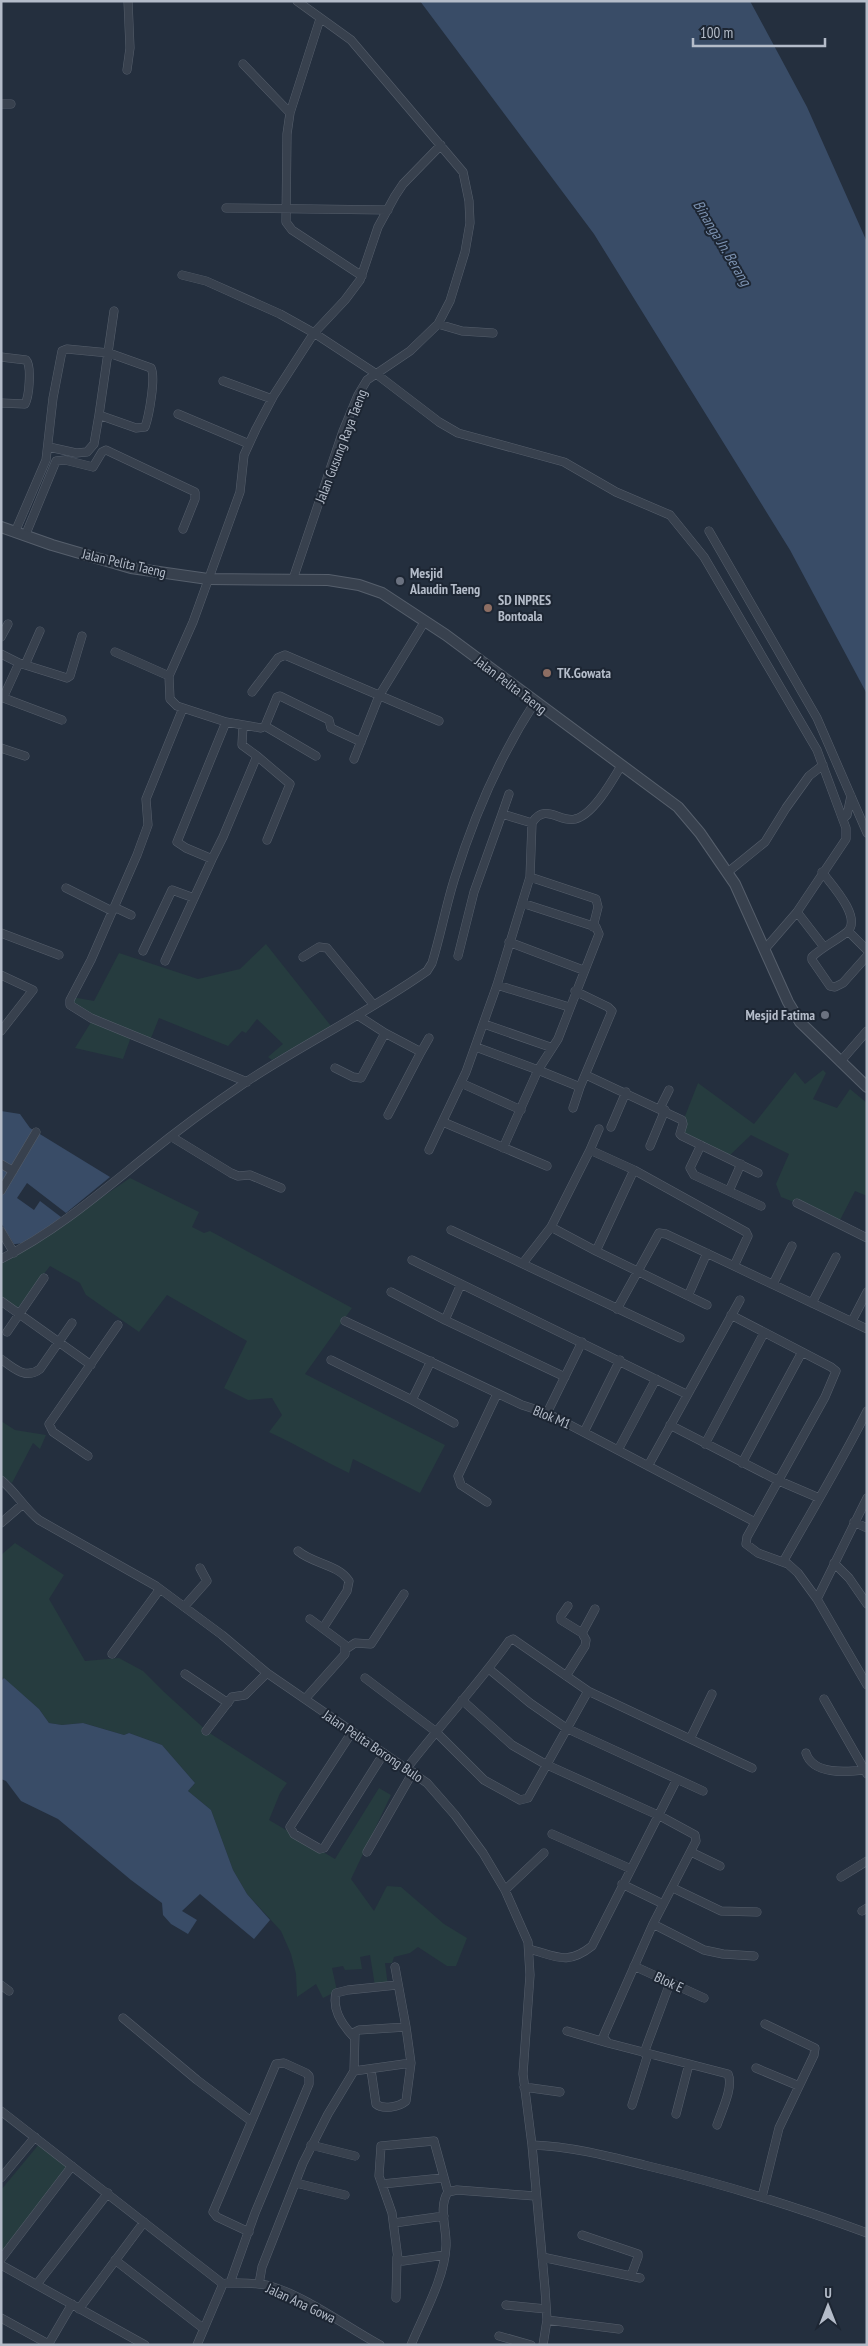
<svg xmlns="http://www.w3.org/2000/svg" width="868" height="2346" font-family="'PT Sans Narrow',sans-serif">
<style>
.green{fill:#263c3f}
.water{fill:#394c67}
.lines{fill:none;stroke-linecap:round;stroke-linejoin:round}
.minor-casing{stroke:#565f6c;stroke-width:9}
.tertiary-casing{stroke:#565f6c;stroke-width:12}
.minor{stroke:#38414e;stroke-width:8}
.tertiary{stroke:#38414e;stroke-width:10}
.worship-dot{fill:#6b7280;stroke:#1d2633;stroke-width:2}
.education-dot{fill:#8d6e63;stroke:#1d2633;stroke-width:2}
.labels{text-anchor:middle;stroke-width:4;stroke-linejoin:round;paint-order:stroke}
.street-label{font-size:14px;fill:#b4bcc9;stroke:#1d2633}
.poi-label{font-size:14px;font-weight:bold;fill:#b4bcc9;stroke:#1d2633;text-anchor:start}
.water-label{font-size:15px;font-style:italic;fill:#7c92b1;stroke:#1d2633}
</style>
<rect width="100%" height="100%" fill="#242f3e"/>
<path class="green" d="M266 944 331 1026 272 1060 268 1057 283 1044 257 1019 246 1033 242 1031 228 1046 159 1018 151 1038 131 1037 123 1059 75 1048 93 1019 72 1006V997L94 1001 119 953 198 979 240 969Z
M823 1070 826 1073 813 1099 837 1108 850 1089 867 1103V1196L855 1191 840 1220 781 1197 776 1184 789 1154 751 1135 728 1157 678 1134 698 1083 754 1124 795 1072 805 1084Z
M130 1178 199 1212 192 1227 204 1233 210 1231 352 1308 305 1374 445 1445 420 1493 353 1459 349 1473C322 1460 297 1445 269 1432L282 1415 272 1398 248 1400 224 1388 247 1341 167 1295 139 1332 86 1295 80 1283 50 1266 17 1309 1 1297V1264L16 1256Z
M1 1421 15 1430 46 1435 40 1449 33 1443 12 1483 1 1475Z
M15 1543 64 1575 49 1599 85 1661 119 1658 143 1671 163 1691 208 1732 287 1783 280 1793 269 1820 335 1859 379 1788 391 1795 351 1879 374 1911 387 1886 401 1887 444 1924 467 1938 456 1966H447L418 1947 410 1953 394 1957 392 1963H385L388 1986H375L370 1955 360 1957 362 1969 345 1970 343 1966 332 1968 337 1991 323 1998 316 1984 297 1997 296 1974 291 1954 281 1931 247 1894 233 1870 211 1810 188 1791 195 1783 162 1745 129 1733 124 1735 83 1723 62 1725 49 1723 39 1709 1 1676V1555Z
M40 2143 72 2167 1 2255V2190Z"/>
<path class="water" d="M420 1H750L807 107 867 242V694L790 550 594 234Z
M1 1111 20 1114 30 1128 110 1177 66 1213 27 1183 17 1198 34 1210 40 1201 61 1217C50 1228 29 1245 14 1244L1 1223Z
M4 1678 39 1709 49 1723 62 1725 83 1723 124 1735 129 1733 162 1745 195 1783 188 1791 211 1810 233 1870 247 1894 270 1920 254 1939 200 1894 182 1911 197 1920 188 1934 171 1924 163 1915 162 1903 131 1880 58 1819 21 1801 6 1781 1 1779V1681Z"/>
<g class="lines">
<g class="minor-casing">
<path id="minor" d="M320 19 290 113 287 134 286 222 292 230 362 276
M243 64 290 113
M127 70 130 48 128 1
M1 104H11
M226 208 388 210
M182 275 206 281 280 314 314 333 375 373 439 422 458 433 564 462 616 492 670 515 704 557 817 750 846 828V839L797 912 765 949
M438 324 462 331 493 333
M1 357 26 360C32 366 29 397 25 404L1 403
M223 381 272 399
M178 414 249 444
M49 447 76 453 87 452 94 444 99 415
M709 531 817 718 867 833
M15 532 46 460 53 398 62 351 67 349 109 353 151 368C156 377 149 416 145 427L136 428 99 415 114 311
M25 536 56 461 65 460 93 467 102 452 106 450 195 492V499L183 529
M293 579 343 431 358 395 367 380 410 351 438 324 450 301 465 252 470 223 469 201 463 172 351 40 297 1
M1 637 8 624
M115 652 169 676
M1 654 19 663 67 678 70 676 82 636
M25 665 40 631
M252 692 278 658 285 655 439 721
M1 697 62 720
M3 698 19 663
M183 708 146 799 148 825 137 855 91 960 70 1000V1005L91 1018 247 1082
M226 722 177 842 186 848 212 859 223 837 257 756 290 784 267 840
M243 725 242 745 257 756
M265 726 316 756
M361 742 331 728 329 720 280 696 277 697 265 726 261 728 226 722 177 706 170 699 169 676 193 622 240 492 244 455 256 429 274 395 314 333 345 300 360 280 378 227 395 196 403 184 441 145
M1 748 25 756
M354 759 379 696 425 621
M502 814 509 794
M843 819 847 815 851 796
M728 872 765 842 786 808 809 776 823 765
M822 872C831 884 863 918 847 932 836 941 822 947 812 957V960L830 986 835 987 843 983 867 956
M530 877 596 899 598 907 593 927
M66 888 112 911
M114 907 131 915
M797 912 824 947
M848 931 867 950
M1 933 59 955
M509 942 583 970
M143 951 172 890 194 898
M458 956 474 892 502 814 532 823
M303 957 319 947 327 948 373 1004
M165 961 212 859
M1 975 33 990 1 1031
M497 985 569 1007
M575 991 608 1007 612 1011 580 1087
M484 1024 550 1047
M385 1033 421 1052 388 1115
M476 1047 538 1070 558 1039 599 934 596 927 522 903
M421 1052 429 1038
M840 1062 867 1031
M335 1068 353 1077 361 1078 385 1033 357 1015
M586 1075 682 1120 683 1124 680 1134 682 1136 758 1173
M461 1083 521 1110
M660 1108 669 1090
M443 1122 547 1166
M611 1127 626 1092
M172 1137 231 1173 238 1176 250 1175 281 1188
M701 1145 690 1168 694 1175 761 1206
M650 1146 665 1110
M503 1148 538 1070 580 1087 573 1108
M429 1150 466 1072 497 985 530 877 532 823C545 802 560 823 575 819 593 815 612 781 621 766
M590 1150 599 1129
M1 1164 13 1171
M1 1191 36 1132
M729 1191 741 1164
M797 1203 867 1238
M551 1227 596 1251 634 1170 746 1232 748 1236 734 1266 867 1329
M451 1230 680 1338
M1 1231 14 1253
M596 1251 707 1305
M1 1259C55 1232 99 1194 146 1156 178 1130 212 1105 246 1082 305 1043 369 1012 427 971L432 963C441 934 446 905 455 877 474 816 500 756 535 702
M412 1260 686 1394
M523 1263 551 1227 590 1150 634 1170
M773 1284 792 1246
M391 1292 445 1320 461 1284
M688 1296 707 1253
M1 1301 91 1365
M812 1303 836 1257
M617 1309 659 1233 666 1234 734 1266
M731 1315 831 1367 836 1371 825 1397 747 1537 746 1544 758 1553 788 1564 798 1573 817 1599 867 1685
M445 1320 565 1377
M345 1321 522 1405 547 1413 755 1522
M852 1321 867 1292
M7 1332 44 1278
M1 1359C13 1368 26 1380 40 1369L72 1323
M331 1360 412 1400 431 1361
M412 1400 454 1423
M547 1413 582 1342
M670 1425 777 1480 819 1498
M584 1432 620 1360
M705 1444 764 1333
M618 1450 656 1379
M88 1456 53 1432 49 1424 118 1325
M742 1463 802 1352
M648 1466 740 1300
M1 1480C16 1492 24 1508 39 1520L156 1586 222 1635 267 1673 427 1783 455 1815 483 1853 505 1890 528 1942 530 1975 523 2074 532 2145
M487 1502 461 1485 458 1476 497 1394
M854 1522 867 1528
M1 1523 23 1504
M298 1551C313 1564 338 1564 349 1581L347 1591 323 1628
M783 1562C811 1512 841 1463 867 1411
M834 1563 849 1578 867 1604
M817 1599 867 1498
M568 1606 561 1616V1620L582 1633
M184 1607 207 1581 200 1568
M346 1649 355 1643 371 1644 404 1594
M112 1654 160 1589
M489 1669 530 1703 566 1728 703 1791
M185 1674 228 1703
M566 1676 585 1646 586 1640 582 1633 595 1609
M365 1678 435 1731 484 1780 520 1800 528 1798 588 1691
M305 1699 345 1654V1645L310 1619
M824 1699 867 1774
M462 1700 512 1745 545 1764 660 1816 695 1835 696 1841 653 1924 603 2037 608 2043 728 2074C734 2087 721 2112 717 2125
M206 1731 232 1697 245 1695 267 1673
M352 1732 290 1827 294 1834 320 1849 324 1848 384 1753
M690 1739 712 1694
M806 1753C813 1775 846 1772 865 1770
M407 1768C440 1725 477 1686 509 1641L513 1639 588 1691 752 1768
M552 1834 631 1869
M367 1852 413 1772
M691 1852 720 1866
M841 1877 867 1861
M622 1884 663 1904
M673 1888 721 1911 757 1912
M505 1890 544 1853
M862 1911 867 1908
M653 1924 704 1950 723 1954 754 1956
M529 1949C556 1956 567 1966 592 1946L677 1779
M634 1966 704 1998
M1 1985 9 1991
M123 2018 197 2080 251 2121
M567 2031 608 2043
M354 2037C342 2025 332 2010 336 1993L348 1990 397 1985
M644 2053 670 1983
M756 2068 799 2086
M371 2070 376 2104C383 2110 399 2107 406 2101L411 2063
M354 2071 411 2063 406 2027
M524 2087 560 2092
M632 2105 648 2054
M1 2111 223 2284
M676 2114 689 2064
M311 2145 355 2156
M1 2178 35 2137
M296 2183 345 2195
M382 2184 442 2178
M762 2197 779 2128 814 2055 815 2048 765 2024
M394 2223 444 2216
M582 2235 638 2254V2257L631 2276
M445 2255 403 2261 398 2259 392 2213 379 2176 381 2146 434 2141 448 2192
M542 2257 640 2278
M1 2259 72 2166
M115 2260 204 2329
M1 2265 145 2345
M230 2283 255 2213 309 2084V2076L306 2073 284 2063 276 2064 213 2212 217 2217 249 2232
M37 2284 108 2193
M259 2284 262 2267 303 2163 328 2114 354 2071 355 2032 359 2030 406 2027 395 1967
M396 2298 397 2257
M506 2305 546 2309
M79 2309 144 2222
M1 2318 50 2345
M547 2320 619 2329
M499 2336 531 2345
M48 2345 72 2304
M197 2345 223 2284 227 2283C241 2283 256 2282 270 2286 305 2296 347 2327 380 2345
M411 2345C423 2316 445 2277 446 2246 447 2229 438 2207 448 2192L457 2190 535 2196
M543 2345 547 2320 545 2289 532 2145C569 2146 608 2156 644 2165 720 2183 794 2206 867 2233"/>
</g>
<g class="tertiary-casing">
<path id="tertiary" d="M1 527 52 545 131 568 208 579 328 580 359 585 382 593 446 635 678 807 700 833 735 884 788 1002 800 1022 867 1087"/>
</g>
<use href="#minor" class="minor"/>
<use href="#tertiary" class="tertiary"/>
</g>
<g class="worship-dot">
<circle cx="400" cy="581" r="5"/>
<circle cx="825" cy="1015" r="5"/>
</g>
<g class="education-dot">
<circle cx="488" cy="608" r="5"/>
<circle cx="547" cy="673" r="5"/>
</g>
<g class="labels">
<g class="street-label">
<text transform="translate(341 446) rotate(-69)" y="5">Jalan Gusung Raya Taeng</text>
<text transform="translate(124 563) rotate(13)" y="5">Jalan Pelita Taeng</text>
<text transform="translate(511 685) rotate(37)" y="5">Jalan Pelita Taeng</text>
<text transform="translate(552 1417) rotate(23)" y="5">Blok M1</text>
<text transform="translate(373 1746) rotate(34)" y="5">Jalan Pelita Borong Bulo</text>
<text transform="translate(669 1982) rotate(25)" y="5">Blok E</text>
<text transform="translate(301 2303) rotate(25)" y="5">Jalan Ana Gowa</text>
</g>
<g class="poi-label">
<text x="410" y="578">Mesjid<tspan x="410" dy="16">Alaudin Taeng</tspan></text>
<text x="498" y="605">SD INPRES<tspan x="498" dy="16">Bontoala</tspan></text>
<text x="557" y="678">TK.Gowata</text>
<text x="815" y="1020" text-anchor="end">Mesjid Fatima</text>
</g>
<g class="water-label">
<text transform="translate(722 243) rotate(59)" y="5">Binanga Jn. Berang</text>
</g>
</g>
<rect width="868" height="2346" fill="none" stroke="#b4bcc9" stroke-width="5"/>
<g transform="translate(828 2306)" stroke="#1d2633" stroke-width="4" paint-order="stroke">
<path d="M0-4L9 19L0 12L-9 19Z" fill="#b4bcc9"/>
<text y="-8" font-size="14" font-weight="bold" text-anchor="middle" fill="#b4bcc9">U</text>
</g>
<path d="M693 38v8h132v-8" fill="none" stroke="#b4bcc9" stroke-width="2.5"/>
<text x="700" y="38" font-size="15" fill="#b4bcc9" stroke="#1d2633" stroke-width="4" paint-order="stroke">100 m</text>
</svg>
